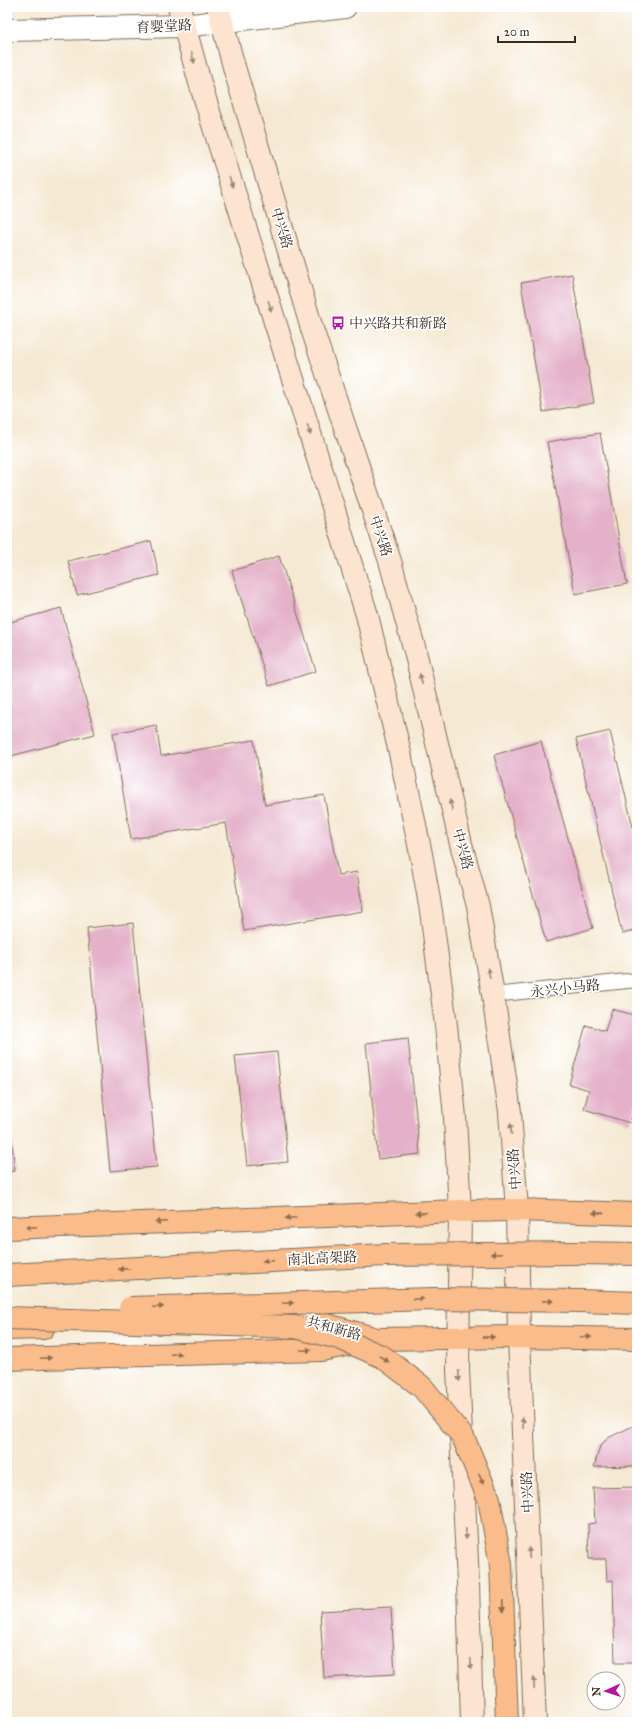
<svg xmlns="http://www.w3.org/2000/svg" width="644" height="1729" font-family="'IM FELL Great Primer','Noto Serif SC',serif">
<style>
.building{fill:#e4b1c9}
.lines{fill:none;stroke-linecap:round;stroke-linejoin:round}
.service-casing{stroke:#7c6d5d;stroke-width:16}
.minor-casing{stroke:#7c6d5d;stroke-width:24}
.secondary-casing{stroke:#7c6d5d;stroke-width:24}
.primary-casing{stroke:#7c6d5d;stroke-width:24}
.trunk-casing{stroke:#7c6d5d;stroke-width:24}
.service{stroke:#fff;stroke-width:14}
.minor{stroke:#fff;stroke-width:22}
.secondary{stroke:#fde4d0;stroke-width:22}
.primary{stroke:#f9bc8a;stroke-width:22}
.trunk{stroke:#f9bc8a;stroke-width:22}
.trunk-bridge-casing{stroke:#7c6d5d;stroke-width:24;stroke-linecap:butt}
.trunk-bridge{stroke:#f9bc8a;stroke-width:22}
.oneway{fill:#9c8777}
.oneway2{fill:#906c4f}
.labels{text-anchor:middle;stroke-width:3.5;stroke-linejoin:round;paint-order:stroke}
.street-label{font-size:14px;fill:#3b2a1e;stroke:#fff}
.poi-label{font-size:14px;fill:#3b2a1e;stroke:#fff;text-anchor:start}
</style>
<rect width="100%" height="100%" fill="#fff"/>
<filter id="ink" filterUnits="userSpaceOnUse"><feTurbulence type="fractalNoise" baseFrequency=".025" numOctaves="2"/><feDisplacementMap in="SourceGraphic" scale="8" xChannelSelector="R" yChannelSelector="G"/><feConvolveMatrix kernelMatrix="1 2 1 2 8 2 1 2 1" color-interpolation-filters="sRGB"/></filter>
<filter id="wash" filterUnits="userSpaceOnUse"><feTurbulence type="fractalNoise" baseFrequency=".012" numOctaves="4" result="noise"/><feDisplacementMap in="SourceGraphic" scale="16" xChannelSelector="R" yChannelSelector="G"/><feGaussianBlur stdDeviation="0.9" result="paint"/><feColorMatrix in="noise" values="0 0 0 0 0 0 0 0 0 0 0 0 0 0 0 0 0 1.4 0 .05"/><feComposite in="paint" operator="in"/></filter>
<g filter="url(#wash)">
<rect width="100%" height="100%" fill="#f5e9d3"/>
<g id="blocks">
<path class="building" d="M572 274 594 403 543 412 521 283Z
M600 433 627 584 575 594 547 442Z
M151 541 159 575 77 595 68 561Z
M279 556 316 671 269 686 232 571Z
M61 608 95 734 7 757V623Z
M156 725 161 756 254 740 265 805 324 795 338 875 357 872 363 911 244 931 226 823 131 839 113 733Z
M610 731 637 844V930L622 934 576 739Z
M541 741 593 928 546 942 494 755Z
M133 923 157 1167 110 1171 87 928Z
M612 1009 637 1016V1105H635L630 1123 584 1109 589 1090 569 1084 586 1025 605 1031Z
M408 1038 420 1154 378 1159 366 1043Z
M277 1052 288 1162 247 1166 235 1056Z
M7 1096 15 1171 7 1172Z
M637 1424V1466L594 1467 600 1446 608 1438Z
M637 1487V1663H615L613 1580 607 1581 606 1559H589L588 1524 595 1523 593 1488Z
M391 1607 395 1674 324 1678 320 1611Z"/>
</g>
</g>
<g filter="url(#ink)">
<use href="#blocks" fill-opacity="0" stroke="#7c6d5d" stroke-width="1"/>
<g class="lines">
<g class="service-casing">
<path id="service" d="M493 995 637 980"/>
</g>
<g class="minor-casing">
<path id="minor" d="M7 30 184 26 345 7"/>
</g>
<g class="secondary-casing">
<path id="secondary" d="M179 7 200 83 367 615 400 753 421 854 431 911 446 1025 455 1117 460 1211 458 1369 468 1583 472 1722
M218 7 234 67 313 332 390 561 415 651 461 844 478 906 493 995 510 1112 517 1210 519 1337 535 1722"/>
</g>
<g class="primary-casing">
<path id="primary" d="M7 1228 460 1211 517 1210 637 1214
M324 1324 377 1339 519 1337 637 1339
M7 1329 43 1328
M7 1359 321 1350 361 1342"/>
</g>
<g class="trunk-casing">
<path id="trunk" d="M577 1253 637 1254
M580 1301 637 1303"/>
</g>
<use href="#service" class="service"/>
<use href="#minor" class="minor"/>
<use href="#secondary" class="secondary"/>
<use href="#primary" class="primary"/>
<use href="#trunk" class="trunk"/>
<g class="trunk-bridge-casing">
<path id="trunk-bridge" d="M7 1275 385 1255 577 1253
M130 1308 433 1299 580 1301
M7 1318 295 1327 339 1338 383 1357 422 1387 463 1437 489 1499 501 1565 507 1722"/>
</g>
<use href="#trunk-bridge" class="trunk-bridge"/>
</g>
<defs><path id="oneway-solid" d="M-6-.8H1V-3.2L6.5 0L1 3.2V.8H-6Z"/></defs>
<g class="oneway">
<use href="#oneway-solid" transform="translate(193 58) rotate(75)"/>
<use href="#oneway-solid" transform="translate(231 182) rotate(73)"/>
<use href="#oneway-solid" transform="translate(270 306) rotate(73)"/>
<use href="#oneway-solid" transform="translate(309 430) rotate(73)"/>
<use href="#oneway-solid" transform="translate(421 679) rotate(-103)"/>
<use href="#oneway-solid" transform="translate(451 805) rotate(-103)"/>
<use href="#oneway-solid" transform="translate(489 973) rotate(-100)"/>
<use href="#oneway-solid" transform="translate(511 1129) rotate(-94)"/>
<use href="#oneway-solid" transform="translate(459 1376) rotate(87)"/>
<use href="#oneway-solid" transform="translate(523 1423) rotate(-93)"/>
<use href="#oneway-solid" transform="translate(466 1534) rotate(87)"/>
<use href="#oneway-solid" transform="translate(529 1553) rotate(-93)"/>
<use href="#oneway-solid" transform="translate(471 1664) rotate(88)"/>
<use href="#oneway-solid" transform="translate(534 1683) rotate(-92)"/>
</g>
<g class="oneway2">
<use href="#oneway-solid" transform="translate(421 1213) rotate(178)"/>
<use href="#oneway-solid" transform="translate(598 1213) rotate(-179)"/>
<use href="#oneway-solid" transform="translate(291 1218) rotate(178)"/>
<use href="#oneway-solid" transform="translate(161 1222) rotate(178)"/>
<use href="#oneway-solid" transform="translate(31 1227) rotate(178)"/>
<use href="#oneway-solid" transform="translate(496 1254) rotate(179)"/>
<use href="#oneway-solid" transform="translate(268 1261) rotate(177)"/>
<use href="#oneway-solid" transform="translate(124 1269) rotate(177)"/>
<use href="#oneway-solid" transform="translate(418 1299) rotate(-2)"/>
<use href="#oneway-solid" transform="translate(548 1301) rotate(1)"/>
<use href="#oneway-solid" transform="translate(288 1303) rotate(-2)"/>
<use href="#oneway-solid" transform="translate(158 1307) rotate(-2)"/>
<use href="#oneway-solid" transform="translate(489 1337) rotate(-1)"/>
<use href="#oneway-solid" transform="translate(586 1337) rotate(2)"/>
<use href="#oneway-solid" transform="translate(306 1350) rotate(-2)"/>
<use href="#oneway-solid" transform="translate(176 1354) rotate(-2)"/>
<use href="#oneway-solid" transform="translate(46 1358) rotate(-2)"/>
<use href="#oneway-solid" transform="translate(384 1359) rotate(32)"/>
<use href="#oneway-solid" transform="translate(481 1479) rotate(67)"/>
<use href="#oneway-solid" transform="translate(503 1606) rotate(88)"/>
</g>
</g>
<defs>
<g id="bus-bare" transform="scale(1.08)"><path d="M-5-6H5V4H4V6H2V4H-2V6H-4V4H-5ZM-3.5-4V0h7V-4ZM-3.5 1.2v1.5H-2V1.2ZM2 1.2v1.5H3.5V1.2Z" fill="#b5179e" stroke="#fff" stroke-width="2.5" paint-order="stroke"/></g>
</defs>
<g fill-rule="evenodd">
<use href="#bus-bare" x="338" y="323"/>
</g>
<g class="labels">
<g class="street-label">
<text transform="translate(164 26) rotate(-3)" y="5">育婴堂路</text>
<text transform="translate(282 228) rotate(73)" y="5">中兴路</text>
<text transform="translate(381 536) rotate(72)" y="5">中兴路</text>
<text transform="translate(463 849) rotate(75)" y="5">中兴路</text>
<text transform="translate(565 988) rotate(-6)" y="5">永兴小马路</text>
<text transform="translate(514 1169) rotate(-94)" y="5">中兴路</text>
<text transform="translate(322 1258) rotate(-3)" y="5">南北高架路</text>
<text transform="translate(334 1328) rotate(15)" y="5">共和新路</text>
<text transform="translate(527 1492) rotate(-93)" y="5">中兴路</text>
</g>
<g class="poi-label">
<text x="349" y="328">中兴路共和新路</text>
</g>
</g>
<rect width="644" height="1729" fill="none" stroke="#fff" stroke-width="24"/>
<g transform="translate(606 1691) rotate(267)"><circle r="19" fill="#ffffff" stroke="#b1aaa5"/>
<path d="M0-3L7 15L0 10L-7 15Z" fill="#b5179e"/>
<text y="-6" font-size="11" font-weight="bold" text-anchor="middle" fill="#3b2a1e">N</text>
</g>
<path d="M498 36v6h77v-6" fill="none" stroke="#3b2a1e" stroke-width="2"/>
<text x="504" y="36" font-size="12" fill="#3b2a1e" stroke="#ffffff" stroke-width="3" paint-order="stroke">20 m</text>
</svg>
